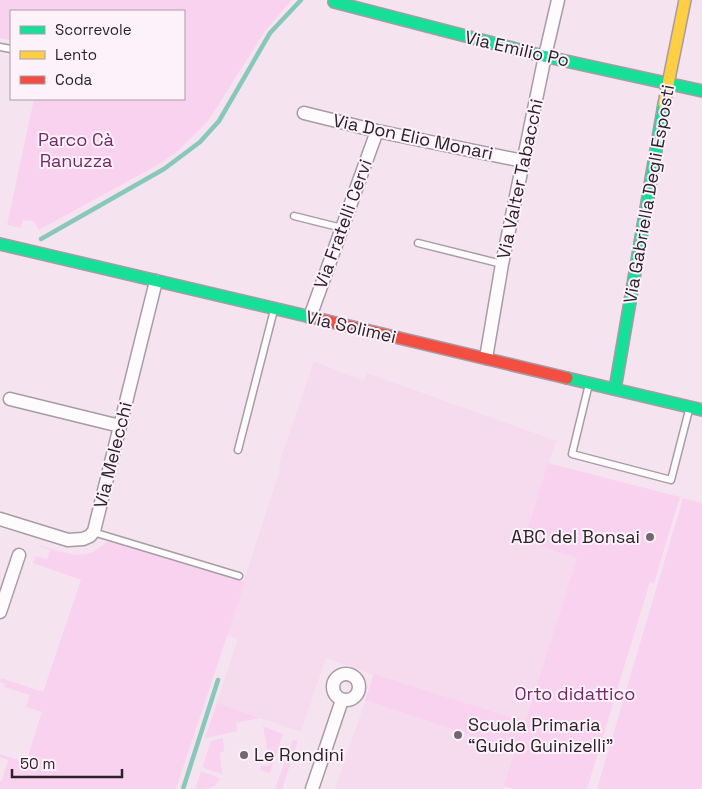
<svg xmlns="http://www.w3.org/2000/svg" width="702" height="789" font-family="'Space Grotesk',sans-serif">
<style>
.built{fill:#f6dbef}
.green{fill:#f9d2f0}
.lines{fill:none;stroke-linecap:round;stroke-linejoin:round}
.stream{stroke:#88c8bb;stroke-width:4.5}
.lane-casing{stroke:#a79ba4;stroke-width:9}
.street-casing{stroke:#a79ba4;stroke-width:15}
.fast-casing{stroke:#a79ba4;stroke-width:14}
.slow-casing{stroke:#a79ba4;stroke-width:14}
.jam-casing{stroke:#a79ba4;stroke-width:14}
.lane{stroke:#fefbfd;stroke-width:6}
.street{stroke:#fefbfd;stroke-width:12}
.fast{stroke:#16e098;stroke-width:11}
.slow{stroke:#ffcf43;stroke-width:11}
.jam{stroke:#f24e42;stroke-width:11}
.poi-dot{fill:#73666f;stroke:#fdf1fa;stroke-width:2}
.labels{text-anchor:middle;stroke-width:4;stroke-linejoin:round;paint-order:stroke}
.street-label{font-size:18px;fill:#2d222a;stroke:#fdf1fa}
.park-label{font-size:18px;fill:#722967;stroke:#fdf1fa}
.poi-label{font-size:18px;fill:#2d222a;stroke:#fdf1fa;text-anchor:start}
</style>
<rect width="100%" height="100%" fill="#f5e4f0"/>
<path class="built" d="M314 361 364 381 367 373 557 441 548 463 577 558 525 722 587 789H513L505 786 503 789H335L374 675 326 658 301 732 217 703 238 639 226 635 280 469 279 463Z"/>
<path class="green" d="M0 0H292L265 31 208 121 178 151 161 163 39 230 34 221 23 220 21 228 7 225 34 99H184V11H11V40L0 38Z
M548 463 680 497 654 583 650 582 587 789H513L504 786 515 750 365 700 374 674 525 722 577 558 524 541Z
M683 498 702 503V784L701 789H597Z
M109 541 245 582 176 789H0V781H2L8 760 0 757V754L26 762 42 712 26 707 30 695 4 687 5 684 0 682 1 678 43 692 81 580 33 563 36 556 47 559 50 550 39 546V545C57 550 80 561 96 550 101 547 104 543 109 541Z
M217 703 260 718 236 723 238 731 205 738Z
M263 726 283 734 270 773 260 770 261 766 270 765Z
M223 738 224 752 220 753 222 774 204 768 203 765 211 741Z
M294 740 298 741 282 789H275L292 741Z
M201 772H203L220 778C216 789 206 789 195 789Z"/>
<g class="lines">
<path class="stream" d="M41 239 164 169 200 142 219 121 270 33 301 0
M183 789 218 680"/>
<g class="lane-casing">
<path id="lane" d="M0 47 11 49
M294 216 342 228
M418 243 502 264
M589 384 572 454 671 480 689 410
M238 450 274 310
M93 532 239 576"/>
</g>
<g class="street-casing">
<path id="street" d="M304 113 377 131 523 161
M310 317 377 131
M486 358 502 264 545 56 558 0
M10 399 120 426
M0 519 68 540 83 539 90 536 94 531 156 281
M0 612 19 555
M333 687a13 13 0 1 1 26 0a13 13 0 1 1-26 0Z
M312 789 342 700"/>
</g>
<g class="fast-casing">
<path id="fast" d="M334 2 543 56 702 91
M0 244 315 318
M567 378 702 410
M615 389 664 104"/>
</g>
<g class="slow-casing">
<path id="slow" d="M664 104 685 0"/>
</g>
<g class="jam-casing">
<path id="jam" d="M315 318 567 378"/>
</g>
<use href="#lane" class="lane"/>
<use href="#street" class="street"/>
<use href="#fast" class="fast"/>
<use href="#slow" class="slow"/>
<use href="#jam" class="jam"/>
</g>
<g class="poi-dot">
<circle cx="650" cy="537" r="5"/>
<circle cx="458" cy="735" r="5"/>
<circle cx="244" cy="755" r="5"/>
</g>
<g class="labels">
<g class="street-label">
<text transform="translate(517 49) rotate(13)" y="6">Via Emilio Po</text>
<text transform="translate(413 137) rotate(12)" y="6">Via Don Elio Monari</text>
<text transform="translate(520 179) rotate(-78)" y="6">Via Valter Tabacchi</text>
<text transform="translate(649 194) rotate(-80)" y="6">Via Gabriella Degli Esposti</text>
<text transform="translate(343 224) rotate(-70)" y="6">Via Fratelli Cervi</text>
<text transform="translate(351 327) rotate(13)" y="6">Via Solimei</text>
<text transform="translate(113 455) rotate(-76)" y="6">Via Melecchi</text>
</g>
<g class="park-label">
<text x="76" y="146">Parco Cà<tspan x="76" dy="21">Ranuzza</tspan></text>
<text x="575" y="700">Orto didattico</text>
</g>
<g class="poi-label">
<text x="640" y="543" text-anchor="end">ABC del Bonsai</text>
<text x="468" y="731">Scuola Primaria<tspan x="468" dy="21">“Guido Guinizelli”</tspan></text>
<text x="254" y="761">Le Rondini</text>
</g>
</g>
<rect x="10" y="10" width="175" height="90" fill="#fdf1fa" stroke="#aa9ea7"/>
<rect x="20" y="26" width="25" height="8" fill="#16e098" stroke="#aa9ea7"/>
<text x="55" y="35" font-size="15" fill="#2d222a">Scorrevole</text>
<rect x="20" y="51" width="25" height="8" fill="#ffcf43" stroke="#aa9ea7"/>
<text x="55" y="60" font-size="15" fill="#2d222a">Lento</text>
<rect x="20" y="76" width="25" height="8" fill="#f24e42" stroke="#aa9ea7"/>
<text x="55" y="85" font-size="15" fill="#2d222a">Coda</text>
<path d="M12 769v8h110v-8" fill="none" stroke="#2d222a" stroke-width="2.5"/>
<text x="20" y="769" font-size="15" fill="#2d222a" stroke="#fdf1fa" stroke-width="4" paint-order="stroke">50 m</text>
</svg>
